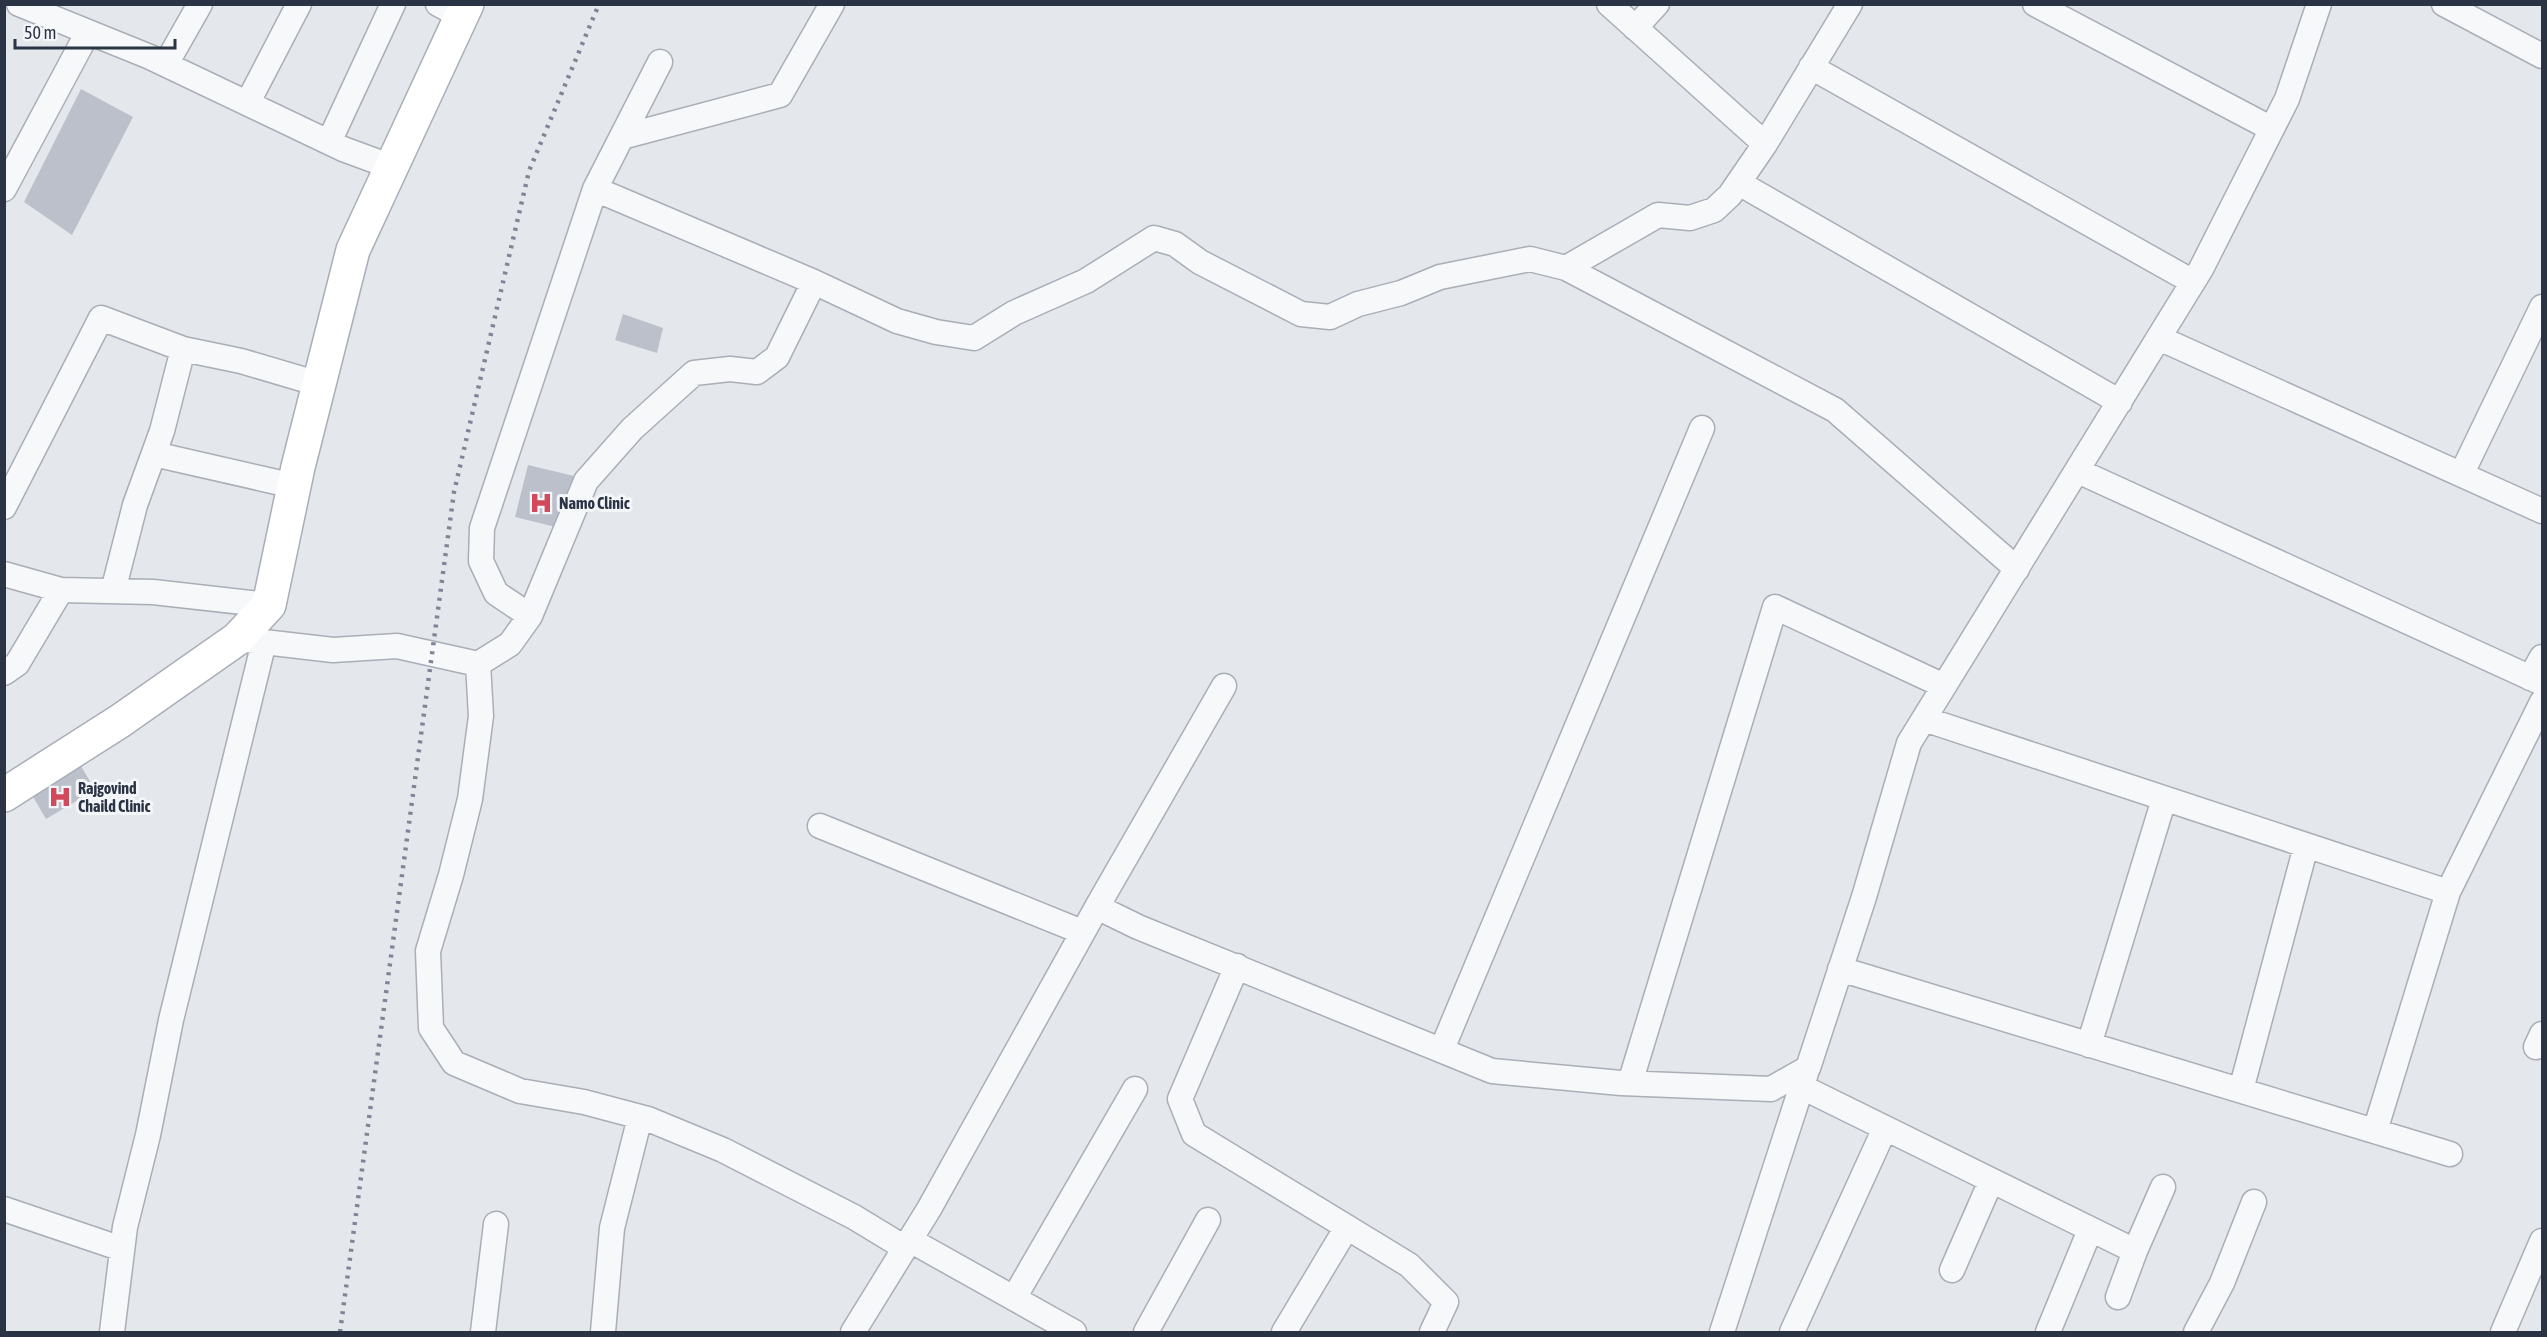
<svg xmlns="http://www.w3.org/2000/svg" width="2547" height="1337" font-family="'Asap Condensed',sans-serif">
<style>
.building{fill:#bbc0ca}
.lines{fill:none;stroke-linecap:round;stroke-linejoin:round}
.street-casing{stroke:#a9aeb7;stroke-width:27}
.secondary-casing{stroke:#a9aeb7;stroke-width:36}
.street{stroke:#f7f8fa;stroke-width:24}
.secondary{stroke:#fff;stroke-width:33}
.rail{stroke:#7d8696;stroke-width:4.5;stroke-dasharray:3 6;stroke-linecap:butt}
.labels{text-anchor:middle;stroke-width:6;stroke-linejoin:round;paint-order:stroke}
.poi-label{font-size:16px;font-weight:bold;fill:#2b3445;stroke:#f4f6f9;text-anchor:start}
</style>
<rect width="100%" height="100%" fill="#e4e7ec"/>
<path class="building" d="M81 89 133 117 72 235 24 202Z
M623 314 663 328 657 353 615 340Z
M528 465 574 476 560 528 515 517Z
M81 766 95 790 46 819 32 795Z"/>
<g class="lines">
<g class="street-casing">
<path id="street" d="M19 4 150 57 343 149 392 167
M438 4 462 17
M1609 4 1765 144
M2035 4 2272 129
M2444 4 2542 56
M1635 28 1657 4
M166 64 200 4
M1811 67 2193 282
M248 102 299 4
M622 137 780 95 832 4
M329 142 393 4
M1739 183 2120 402
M4 189 88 32
M595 189 814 282
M1566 268 1658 215 1690 218 1714 210 1730 195 1765 144 1850 4
M2159 338 2542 511
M154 454 294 486
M2078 471 2542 683
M2462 473 2542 307
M4 507 101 318 183 349 241 361 319 384
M4 574 61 590 153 592 269 605
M113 591 135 505 162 431 183 349
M530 616 496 593 481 561 482 528 595 189 660 62
M237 639 333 650 397 646 478 664 481 716 470 799 451 875 428 951 431 1028 454 1063 520 1091 584 1102 648 1119 723 1150 854 1217 905 1248
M478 664 510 644 530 616 586 481 632 429 694 373 730 369 757 372 777 357 814 282 897 321 936 332 974 338 1014 313 1086 281 1154 238 1175 244 1200 262 1301 314 1330 317 1358 304 1401 293 1440 277 1530 259 1566 268 1835 410 2017 569
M4 673 17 664 61 590
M2530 678 2542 657
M1924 719 2448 892
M820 826 1082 932
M1097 907 1224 686
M1237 966 1180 1099 1194 1134 1409 1265 1446 1302 1432 1332
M1840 969 2450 1154
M2089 1045 2164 799
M2536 1047 2542 1034
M1442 1049 1702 428
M1630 1083 1775 607 1944 686
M1802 1087 2135 1251 2163 1187
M2241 1090 2306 846
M2375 1131 2448 892 2542 702
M4 1209 122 1249
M910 1240 1074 1332
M1952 1270 1991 1181
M2118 1297 2135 1251
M1014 1298 1135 1089
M112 1332 125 1227 148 1135 171 1020 264 642
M483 1332 496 1224
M603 1332 612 1228 640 1117
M853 1332 929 1209 1097 907 1138 927 1492 1071 1621 1083 1771 1089 1808 1068 1864 897 1909 743 2201 269 2287 99 2319 4
M1146 1332 1208 1220
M1284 1332 1347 1227
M1722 1332 1806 1073
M1792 1332 1885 1128
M2048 1332 2090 1230
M2196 1332 2222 1283 2254 1202
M2503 1332 2542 1241"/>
</g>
<g class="secondary-casing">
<path id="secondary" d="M4 795 120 721 237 639 269 605 298 467 353 250 467 4"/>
</g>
<use href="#street" class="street"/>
<use href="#secondary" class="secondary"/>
<path class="rail" d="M340 1332 454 492 529 171 599 4"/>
</g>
<defs>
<g id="hospital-bare" transform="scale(1.8)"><path d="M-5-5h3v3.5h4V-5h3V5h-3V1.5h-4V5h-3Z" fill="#d1495b" stroke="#f4f6f9" stroke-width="2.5" paint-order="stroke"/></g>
</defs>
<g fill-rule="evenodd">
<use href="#hospital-bare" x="541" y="503"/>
<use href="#hospital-bare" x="60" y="797"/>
</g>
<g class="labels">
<g class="poi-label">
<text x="559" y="509">Namo Clinic</text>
<text x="78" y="794">Rajgovind<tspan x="78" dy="18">Chaild Clinic</tspan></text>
</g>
</g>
<rect width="2547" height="1337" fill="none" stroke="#2b3445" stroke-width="12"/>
<path d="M15 39v9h160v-9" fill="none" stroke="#2b3445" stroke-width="3"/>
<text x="24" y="39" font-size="18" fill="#2b3445" stroke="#f4f6f9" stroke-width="4.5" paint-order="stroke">50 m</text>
</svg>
